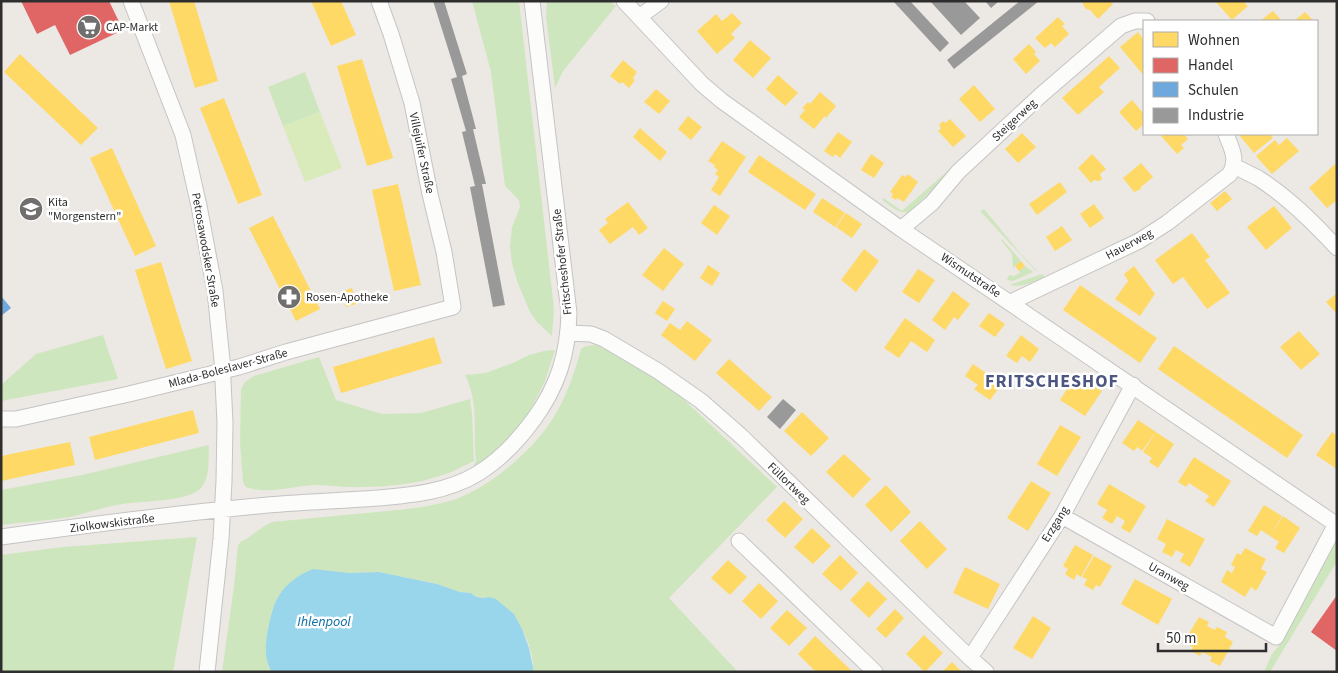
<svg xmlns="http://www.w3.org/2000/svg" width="1338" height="673" font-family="'Source Sans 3',sans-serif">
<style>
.green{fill:#cee6be}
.pitch{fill:#d9eabb}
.water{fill:#99d6ec}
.homes{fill:#ffd966}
.shops{fill:#e06666}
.schools{fill:#6fa8dc}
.industry{fill:#999}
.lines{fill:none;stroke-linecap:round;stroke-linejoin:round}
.minor-casing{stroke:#c5c4c5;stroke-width:17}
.minor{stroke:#fcfcfb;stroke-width:15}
.labels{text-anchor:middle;stroke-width:5;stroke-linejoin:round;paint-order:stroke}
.poi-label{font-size:12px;fill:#2e2e2e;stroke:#fff;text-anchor:start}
.street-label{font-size:12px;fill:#2e2e2e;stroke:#fff}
.water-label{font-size:14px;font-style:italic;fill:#0d6fa3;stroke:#fff}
.district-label{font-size:18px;font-weight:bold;letter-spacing:1px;fill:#4d5680;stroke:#fff}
</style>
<rect width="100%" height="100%" fill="#ece8e4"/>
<path class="green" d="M472 1H519L554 309 552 336 537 322 530 312 517 281 512 263 510 247 512 227 520 207 519 200 505 186 491 72Z
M547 1H610L616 6 563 71 555 88 546 17Z
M305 72 320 112 283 126 268 87Z
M953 166V167L944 179 909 212C899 215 890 205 882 200L883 198 902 211Z
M984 209 1020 253 1038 272 1035 270 980 211Z
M1002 239 1021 261 1013 268 1012 254 1001 240Z
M1025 266 1033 272 1013 281 1007 280 1009 275 1014 276 1020 273 1019 271Z
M1042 274 1045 277C1033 282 1022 288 1009 285Z
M103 335 118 379 1 401V385L36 354Z
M595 345 604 348 654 378 681 397 777 487 669 598 738 672H533C534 659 529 641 522 630 518 622 497 605 489 597L483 598 476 597 471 593 460 592 437 584 379 572 349 573 269 624C267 641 264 656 271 672H222L234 586 238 545C241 541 244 540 248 538 256 532 263 526 272 522 303 519 335 516 367 513 393 510 420 509 446 502 484 492 528 455 550 423 565 401 574 375 581 349L586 346Z
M555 350 545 381 526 418 498 450 473 468 476 460C473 432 479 401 465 375L486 373 513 363 529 355 544 351Z
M319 357 336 400 382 414 421 413 470 399 472 413 474 461C463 466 453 472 443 475 417 484 387 487 360 487 345 488 329 485 314 485 292 486 267 495 246 487L243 482 240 443 241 389 245 382 254 376Z
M209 445C208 460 211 478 200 489 186 502 141 501 122 504 104 507 87 513 70 517 47 521 24 522 1 525V490L82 475Z
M197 537 173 672H1V555L62 547Z
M1335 539H1337V561L1270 672H1264L1272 654 1282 642Z"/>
<path class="pitch" d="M320 112 342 168 305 182 283 126Z"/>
<path class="water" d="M313 569 349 573 379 572 437 584 460 592 471 593 476 597 483 598 489 597 496 599 514 614 522 629 529 648 533 667V672H271C269 666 266 659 266 653 265 640 271 610 277 599 285 584 298 575 313 569Z"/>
<path class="homes" d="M169 1H194L218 81 195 88Z
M311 1H341L356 35 331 46Z
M1083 1H1110L1113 4 1098 19 1090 10 1086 9 1083 5Z
M1215 1H1243L1248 6 1232 20Z
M1273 11 1282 21H1260Z
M1305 12 1314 21H1294Z
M732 13 742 23 731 34 735 38 717 54 697 31 716 14 722 21Z
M1058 17 1065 24 1062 26 1069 34 1055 47 1051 43 1045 48 1035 38Z
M1138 32 1144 40V76L1120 47Z
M750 40 771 58 753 78 733 60Z
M1029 44 1036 52 1034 54 1040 61 1026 74 1013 59Z
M20 54 98 128 81 145 4 72Z
M1109 56 1120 68 1099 87 1104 92 1078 115 1062 98Z
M362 59 393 158 367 166 337 66Z
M623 60 637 72 633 78 635 80 629 88 622 82 620 84 610 76Z
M778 75 798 93 785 106 766 89Z
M974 85 995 109 980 122 959 99Z
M656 89 670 101 659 114 644 102Z
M820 92 836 106 826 118 825 116 814 129 799 117 805 110 802 108 808 102 810 104Z
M224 98 262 195 238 204 200 108Z
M1132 100 1144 114V124L1136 131 1119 112Z
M688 116 702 127 691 140 678 129Z
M950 119 966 136 953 147 938 131 941 128 939 125 943 121 945 123Z
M640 128 667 152 660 161 633 137Z
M838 132 852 142 840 158 835 154 833 157 824 151Z
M1022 133 1036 147 1018 163 1005 149Z
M1164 134H1184L1188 139 1181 145 1184 148 1177 154 1161 136Z
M1240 134H1270L1273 138 1254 153 1239 135Z
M1287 138 1299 151 1272 174 1256 156 1275 140 1279 145Z
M722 141 746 157 720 196 711 190 719 177 715 174 718 170 714 167 715 165 708 161Z
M112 148 156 246 135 256 90 158Z
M871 154 884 163 874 178 861 170Z
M1092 154 1106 169 1100 174 1102 179 1099 181 1094 180 1091 183 1078 168Z
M759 155 816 194 805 210 748 172Z
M1141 163 1153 177 1141 187V189L1134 192 1123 178Z
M1335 164 1337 166V184L1336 185 1337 187V200L1327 208 1309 188Z
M908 174 918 182 904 202 897 198 896 200 891 197 893 194 890 192 902 175 906 177Z
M1060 182 1067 192 1037 215 1029 204Z
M398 184 421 285 394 291 372 190Z
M1225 191 1232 199 1217 211 1210 203Z
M822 198 845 213 835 227 813 212Z
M628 202 648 228 639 235 633 227 610 244 599 230 608 223 605 219Z
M1094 204 1104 218 1090 228 1080 214Z
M714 205 730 216 717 235 701 223Z
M1274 206 1292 228 1266 250 1247 227Z
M846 213 862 224 852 238 836 227Z
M273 216 320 309 296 321 249 228Z
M1062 226 1072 240 1055 251 1046 237Z
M1192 233 1210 257 1205 260 1230 293 1207 309 1183 277 1173 284 1155 260Z
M664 248 684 264 663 291 642 275Z
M864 249 879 261 856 292 841 280Z
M1021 261 1025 266 1019 271 1015 266Z
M161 262 192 361 166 369 135 270Z
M708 265 720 273 712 286 700 278Z
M1134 266 1155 294 1140 316 1115 299 1128 281 1124 274Z
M918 269 935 280 919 303 902 292Z
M1080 285 1157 338 1140 363 1063 310Z
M352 288 356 304 346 307 341 292Z
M953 291 970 304 958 320 954 317 945 330 932 320Z
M1337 293V314L1326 302Z
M663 301 675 309 667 321 655 313Z
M989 313 1005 324 995 337 979 326Z
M905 318 935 340 927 352 911 341 899 358 884 348Z
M687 321 712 340 695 361 661 335 670 323 680 330Z
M1299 331 1320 354 1301 370 1280 347Z
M1021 335 1039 349 1030 362 1022 356 1017 363 1006 356Z
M434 337 442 363 341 393 333 367Z
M1174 346 1303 435 1287 458 1158 369Z
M729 359 772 397 759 411 716 373Z
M973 364 1002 384 990 400 974 389 978 385 965 376Z
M1076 375 1102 391 1085 416 1060 400Z
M193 410 199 433 95 460 89 437Z
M802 412 829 438 811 456 784 431Z
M1138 420 1156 432 1142 451 1137 447 1134 451 1122 443Z
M1060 425 1081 437 1057 476 1037 464Z
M1156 432 1174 444 1158 468 1149 462 1152 458 1143 452Z
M1332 432 1337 436V469L1316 455Z
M70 442 75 465 1 481V456Z
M844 454 871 479 853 498 826 472Z
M1194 457 1231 481 1214 507 1205 501 1209 496 1189 483 1186 487 1178 482Z
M1031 481 1051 493 1028 531 1007 518Z
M1109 484 1129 496 1124 506 1129 496 1146 506 1130 533 1121 528 1125 521 1117 516 1112 524 1102 518 1107 510 1097 504Z
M886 485 911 512 891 532 865 505Z
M784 501 803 519 785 538 766 520Z
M1264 505 1282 516 1270 536 1261 530 1257 536 1248 531Z
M1283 516 1300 528 1284 553 1275 548 1279 542 1270 536Z
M1167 519 1205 539 1190 567 1180 561 1184 554 1176 550 1172 557 1162 552 1166 544 1157 539Z
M920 521 947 549 927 569 900 541Z
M812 528 831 546 813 564 794 547Z
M1075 545 1093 555 1081 577 1077 574 1074 580 1065 574 1068 569 1063 566Z
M1245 548 1266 559 1261 569 1267 572 1256 591 1251 587 1245 597 1221 582 1227 570 1232 573 1235 567 1231 565 1237 553 1241 555Z
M840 555 858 573 841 591 822 574Z
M1094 556 1112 566 1100 587 1096 585 1093 590 1084 585 1087 579 1082 577Z
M728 560 747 577 730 595 711 578Z
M965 567 1000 584 988 609 953 593Z
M1135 579 1172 599 1158 625 1139 614 1142 607 1139 614 1121 604Z
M868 581 887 599 869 618 850 600Z
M759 583 778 601 761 619 742 601Z
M895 609 904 618 886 638 876 629Z
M787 610 807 628 789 646 770 628Z
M1033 616 1051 628 1032 659 1013 648Z
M1199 617 1209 622 1207 626 1215 630 1217 627 1227 632 1225 637 1233 642 1220 666 1210 661 1212 657 1202 652 1200 656 1191 651 1193 647 1184 642Z
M924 635 943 653 925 672 906 654Z
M815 636 853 672H816L798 654Z
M952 662 962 672H942Z"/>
<path class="shops" d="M21 1H109L123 30 70 55 55 25 37 34Z
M1337 595V651L1311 632Z"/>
<path class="schools" d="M1 296 11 308 1 316Z"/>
<path class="industry" d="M433 1H444L467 74 462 76 476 129H473L486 184H482L505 305 493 307 470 187 475 186 462 132 466 131 451 79 457 77Z
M893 1H910L949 43 940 52Z
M930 1H964L980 18 961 35Z
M985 1H999L991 8Z
M1020 1H1039L954 69 947 60Z
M783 399 796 410 780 429 767 417Z"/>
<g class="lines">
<g class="minor-casing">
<path id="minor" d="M131 1 183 135 199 206 215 291 222 360 225 423 224 481 221 539 207 672
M624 1 702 84 722 101 901 229 1337 525
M639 17 661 1
M1234 166C1242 170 1250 174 1258 178 1288 197 1313 222 1337 248
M901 229 932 203 958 172 1041 95 1121 26 1135 21H1147
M1011 302 1139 241 1167 223 1230 174C1238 158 1232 150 1226 134
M568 333 591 334 604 339 658 371 701 401 742 437 970 658 986 672
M1 419H16L129 394 239 367 286 352 453 307 444 252 430 194 412 103 391 34 379 1
M1062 516 1276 637 1336 524
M1 537C86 525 172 514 257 506 297 502 338 501 378 498 412 495 447 492 477 474 500 460 518 441 534 419 558 386 568 354 569 313L532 1
M739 541 875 672
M970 658 1062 516 1133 385"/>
</g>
<use href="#minor" class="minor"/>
</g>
<defs>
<g id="supermarket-disc" transform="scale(1.25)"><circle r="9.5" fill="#706f6e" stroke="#fff"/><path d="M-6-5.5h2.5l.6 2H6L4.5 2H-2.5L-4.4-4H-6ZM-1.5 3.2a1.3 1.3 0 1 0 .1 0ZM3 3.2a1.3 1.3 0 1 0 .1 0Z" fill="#fff"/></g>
<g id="school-disc" transform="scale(1.25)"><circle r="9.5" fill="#706f6e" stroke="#fff"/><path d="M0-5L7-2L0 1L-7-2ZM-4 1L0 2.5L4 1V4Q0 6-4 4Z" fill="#fff"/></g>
<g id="pharmacy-disc" transform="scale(1.25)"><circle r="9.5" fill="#706f6e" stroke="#fff"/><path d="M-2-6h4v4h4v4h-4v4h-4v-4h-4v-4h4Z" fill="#fff"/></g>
</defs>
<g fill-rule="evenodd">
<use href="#supermarket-disc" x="89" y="27"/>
<use href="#school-disc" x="31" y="209"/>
<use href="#pharmacy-disc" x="289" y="297"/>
</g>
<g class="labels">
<g class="poi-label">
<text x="106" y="31">CAP-Markt</text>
<text x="48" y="206">Kita<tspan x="48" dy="14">"Morgenstern"</tspan></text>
<text x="306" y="301">Rosen-Apotheke</text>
</g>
<g class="street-label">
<text transform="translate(1014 120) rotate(-43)" y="4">Steigerweg</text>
<text transform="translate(422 153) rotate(78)" y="4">Villejuifer Straße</text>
<text transform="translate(1129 244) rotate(-28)" y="4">Hauerweg</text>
<text transform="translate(206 250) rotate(80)" y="4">Petrosawodsker Straße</text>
<text transform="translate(562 262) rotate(-96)" y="4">Fritscheshofer Straße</text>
<text transform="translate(971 275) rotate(34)" y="4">Wismutstraße</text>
<text transform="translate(228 368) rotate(-15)" y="4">Mlada-Boleslaver-Straße</text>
<text transform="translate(789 483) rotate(44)" y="4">Füllortweg</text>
<text transform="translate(112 523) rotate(-7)" y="4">Ziolkowskistraße</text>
<text transform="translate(1055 524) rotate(-58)" y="4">Erzgang</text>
<text transform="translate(1169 576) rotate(29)" y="4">Uranweg</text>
</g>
<g class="water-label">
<text x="324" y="626">Ihlenpool</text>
</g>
<g class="district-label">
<text x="1052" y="387">FRITSCHESHOF</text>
</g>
</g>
<rect width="1338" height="673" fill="none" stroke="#2e2e2e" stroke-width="5"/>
<rect x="1143" y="20" width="175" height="115" fill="#ffffff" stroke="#ababab"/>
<rect x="1153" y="32" width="25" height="15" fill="#ffd966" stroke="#ababab"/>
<text x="1188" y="45" font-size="15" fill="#2e2e2e">Wohnen</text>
<rect x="1153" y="58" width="25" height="15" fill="#e06666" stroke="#ababab"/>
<text x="1188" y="70" font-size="15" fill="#2e2e2e">Handel</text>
<rect x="1153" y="82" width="25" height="15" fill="#6fa8dc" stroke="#ababab"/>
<text x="1188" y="95" font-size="15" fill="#2e2e2e">Schulen</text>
<rect x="1153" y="108" width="25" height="15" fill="#999999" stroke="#ababab"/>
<text x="1188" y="120" font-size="15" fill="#2e2e2e">Industrie</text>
<path d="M1158 643v8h108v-8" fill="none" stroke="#2e2e2e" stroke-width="2.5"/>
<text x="1166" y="643" font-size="15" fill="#2e2e2e" stroke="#ffffff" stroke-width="4" paint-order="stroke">50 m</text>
</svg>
